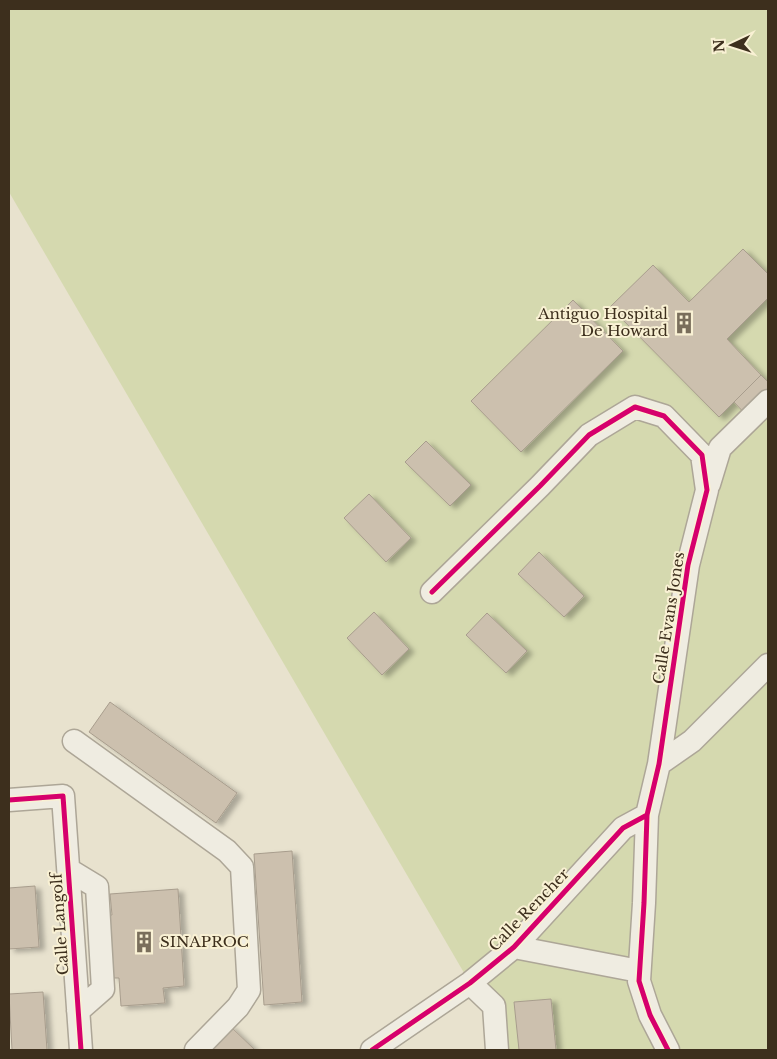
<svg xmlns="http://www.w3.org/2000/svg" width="777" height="1059" font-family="'Libre Baskerville',serif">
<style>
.green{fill:#d5d9af}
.building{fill:#ccc0ae;stroke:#a89d8d;filter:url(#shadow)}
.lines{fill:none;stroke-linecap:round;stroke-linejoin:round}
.minor-casing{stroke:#ada697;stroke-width:25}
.minor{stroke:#efece1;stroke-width:22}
.cycleway-casing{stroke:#f9f1d4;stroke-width:8}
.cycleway{stroke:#d6006c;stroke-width:5}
.labels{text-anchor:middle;stroke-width:4;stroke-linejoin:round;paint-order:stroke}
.poi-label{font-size:15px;fill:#3d2f1d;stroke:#f9f1d4;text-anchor:end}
.street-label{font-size:15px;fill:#3d2f1d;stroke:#f9f1d4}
</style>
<defs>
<filter id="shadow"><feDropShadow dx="5.5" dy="3" stdDeviation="2.5" flood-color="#0004"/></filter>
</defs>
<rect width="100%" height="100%" fill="#e8e2ce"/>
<path class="green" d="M9 9H768V1050H509L9 192Z"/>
<path class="building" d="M743 249 768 274V298L727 339 761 375 719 417 610 307 653 265 689 302Z
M573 300 623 351 521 452 471 401Z
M761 375 768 382V397L748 417 734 402Z
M426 441 471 485 450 506 405 462Z
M369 494 411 538 386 562 344 518Z
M539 552 584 596 564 617 518 574Z
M374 612 409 649 382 675 347 638Z
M487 613 527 651 506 673 466 635Z
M110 702 237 793 216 823 89 732Z
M292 851 302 1002 264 1005 254 854Z
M35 886 39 947 9 949V888Z
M178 889 184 986 163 988 165 1003 121 1006 119 978H114L104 915H112L110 894Z
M43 992 47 1050H12L9 994Z
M551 999 556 1050H519L514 1002Z
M229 1025 255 1050H204Z"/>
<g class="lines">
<g class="minor-casing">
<path id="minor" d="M709 484 720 448 768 401
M432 592 540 486 589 435 635 407 664 416 702 455 707 490 688 565 659 764 647 815 644 903 639 981 650 1015 668 1050
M74 741 227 851 242 867 249 990 238 1007 196 1050
M659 764 692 741 768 665
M9 800 63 796 81 1050
M69 870 97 887 103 989 78 1011
M514 947 639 971
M470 983 494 1006 497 1050
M372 1050 470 983 514 947 623 828 647 815"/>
</g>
<use href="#minor" class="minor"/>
<g class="cycleway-casing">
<path id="cycleway" d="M432 592 540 486 589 435 635 407 664 416 702 455 707 490 688 565 659 764 647 815 644 903 639 981 650 1015 668 1050
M9 800 63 796 81 1050
M372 1050 470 983 514 947 623 828 647 815"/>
</g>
<use href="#cycleway" class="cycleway"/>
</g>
<defs>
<g id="building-bare" transform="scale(1.725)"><path d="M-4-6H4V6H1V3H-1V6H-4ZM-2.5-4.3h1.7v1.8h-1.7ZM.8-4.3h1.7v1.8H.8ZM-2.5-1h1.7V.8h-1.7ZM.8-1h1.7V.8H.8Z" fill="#796e5b" stroke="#f9f1d4" stroke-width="2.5" paint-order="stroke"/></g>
</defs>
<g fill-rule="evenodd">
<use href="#building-bare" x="684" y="323"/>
<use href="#building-bare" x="144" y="942"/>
</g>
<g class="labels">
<g class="poi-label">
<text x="668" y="319">Antiguo Hospital<tspan x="668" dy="17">De Howard</tspan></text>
<text x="160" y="947" text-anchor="start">SINAPROC</text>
</g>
<g class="street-label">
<text transform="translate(669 618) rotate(-81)" y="5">Calle Evans Jones</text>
<text transform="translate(529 910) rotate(-46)" y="5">Calle Rencher</text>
<text transform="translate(60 924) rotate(-94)" y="5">Calle Langolf</text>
</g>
</g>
<rect width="777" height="1059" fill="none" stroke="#3d2f1d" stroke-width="20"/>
<g transform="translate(732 45) rotate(266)" stroke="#f9f1d4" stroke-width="4" paint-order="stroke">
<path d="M0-4L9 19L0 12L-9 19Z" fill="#3d2f1d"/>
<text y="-8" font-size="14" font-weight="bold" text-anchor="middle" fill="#3d2f1d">N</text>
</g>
</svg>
